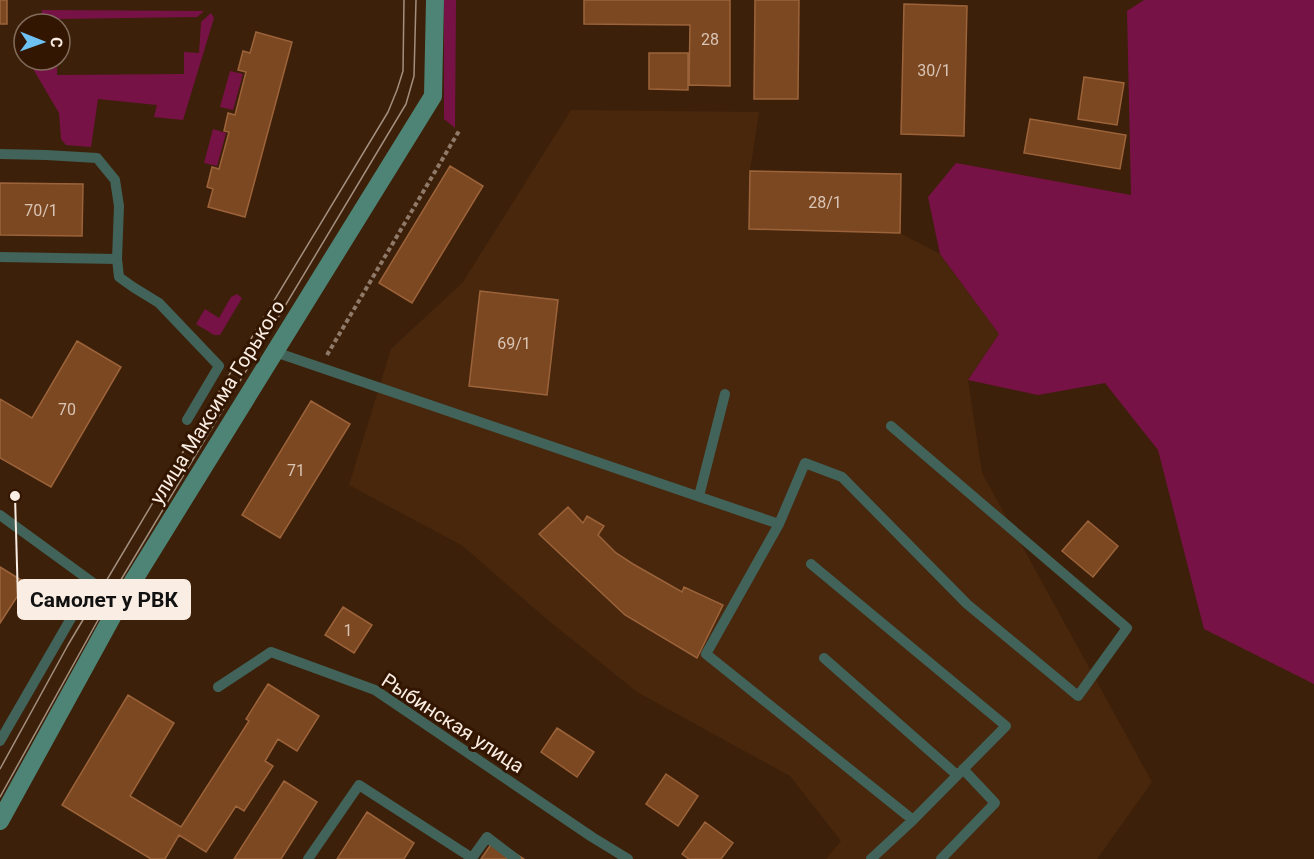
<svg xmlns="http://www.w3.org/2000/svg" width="1314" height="859" font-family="Roboto,sans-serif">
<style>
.built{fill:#48270d}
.green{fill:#771246}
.building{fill:#7b4822;stroke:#9c633a;stroke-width:1.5}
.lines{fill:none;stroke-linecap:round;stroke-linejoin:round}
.path{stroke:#8f7968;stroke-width:4;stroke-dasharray:4.5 3;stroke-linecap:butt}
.lane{stroke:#41635a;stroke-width:10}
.secondary{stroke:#4d8475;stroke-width:18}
.tram{stroke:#a38f7f;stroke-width:1.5}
.labels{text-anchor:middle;stroke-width:6;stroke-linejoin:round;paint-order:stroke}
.number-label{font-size:16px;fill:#dac4b4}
.street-label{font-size:20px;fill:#faede4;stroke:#321601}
.leader{fill:none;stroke:#faede4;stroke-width:2}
.callout-dot{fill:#faede4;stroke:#321601;stroke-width:2}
.callout{fill:#faede4;stroke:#faede4;stroke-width:2}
.callout-label{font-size:21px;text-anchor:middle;font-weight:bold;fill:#111}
</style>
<rect width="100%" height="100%" fill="#3d2009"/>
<path class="built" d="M571 110 759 112 750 171 900 233 940 254 999 334 968 380 982 473 1152 782 1097 859H826L841 841 790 776 637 692 543 616 463 546 349 485 391 349 463 282Z"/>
<path class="green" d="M444 0H456L455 128 444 119Z
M1144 0H1314V684L1204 629 1158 450 1105 383 1038 395 968 380 999 334 940 254 928 197 956 163 1131 195 1127 11Z
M42 10 204 11 197 17 58 19V24H52V18H42Z
M211 13 214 18 183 120 154 117 157 105 98 99 91 147 66 145 61 139 59 113 32 67 51 68 52 60H57V75L184 74V52L199 53 201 22Z
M230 71 243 74 233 110 220 107Z
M213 129 226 133 217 166 204 163Z
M237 294 242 298 220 335H214L196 324 205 309 219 318 231 297Z"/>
<path class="building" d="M0 0H7V24H0Z
M584 0H730V86L689 85 690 25 584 24Z
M755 0H799L798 99H754Z
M904 4 967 6 964 136 901 134Z
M256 32 292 42 245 217 208 207 213 189 207 187 212 167 219 169 229 132 224 131 228 113 235 115 246 72 238 70 243 51 250 53Z
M649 53H688V90L649 89Z
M1084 77 1124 83 1117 125 1078 119Z
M1030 119 1126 135 1120 169 1024 153Z
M450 166 483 186 412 303 379 283Z
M750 171 901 174 900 233 749 229Z
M0 183 83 184 82 236 0 235Z
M480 291 558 300 547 395 469 386Z
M77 341 121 367 51 487 0 458V399L32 418Z
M311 401 350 424 280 538 242 515Z
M568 507 583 523 587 516 604 526 598 535 616 553 633 564 682 592 684 587 723 605 697 658 625 615 539 534Z
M1088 521 1118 546 1093 577 1062 551Z
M0 567 26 583 0 623Z
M343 607 372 625 354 653 325 635Z
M268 684 319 716 297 751 278 739 265 761 273 766 244 811 236 806 206 852 179 835 165 859H151L62 805 128 695 174 723 130 796 181 827 249 721 246 719Z
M557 728 594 752 577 777 541 752Z
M666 774 698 796 678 826 646 804Z
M284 781 317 802 281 859H234Z
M367 812 414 843 404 859H337Z
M705 822 733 843 721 859H689L682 854Z
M494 840 524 859H481Z"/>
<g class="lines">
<path class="path" d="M327 355 459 131"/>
<path class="lane" d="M0 154 46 155 97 158 115 180 119 206 117 259 119 277 133 287 159 303 219 366 187 420
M0 257 117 259
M275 352 779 524 805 463 842 477 967 604 1078 696 1127 628 891 426
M699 496 725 394
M0 515 92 582 122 599
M779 524 706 654 913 820 871 859
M811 564 1006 726 913 820
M824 658 957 775
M218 687 271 652 375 690 592 837 628 859
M0 741 92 582
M308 859 359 785 472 858 487 837 516 859
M941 859 995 803 963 769"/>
<path class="secondary" d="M0 821 122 599 433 96 435 0"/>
<path class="tram" d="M0 769 68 645 214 400 388 112 397 90 403 71 404 0
M0 797 113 593 406 104 414 76 416 0"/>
</g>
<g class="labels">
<g class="number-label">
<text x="710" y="45">28</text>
<text x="934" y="76">30/1</text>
<text x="825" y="208">28/1</text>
<text x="41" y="216">70/1</text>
<text x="514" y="349">69/1</text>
<text x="67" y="415">70</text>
<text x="296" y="476">71</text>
<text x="348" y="636">1</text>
</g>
<g class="street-label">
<text transform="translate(217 402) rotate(-58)" y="7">улица Максима Горького</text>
<text transform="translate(453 723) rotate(33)" y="7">Рыбинская улица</text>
</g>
</g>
<path class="leader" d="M15 496L18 600"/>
<circle class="callout-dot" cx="15" cy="496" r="6"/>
<rect class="callout" x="18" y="580" width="172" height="39" rx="6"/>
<g class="callout-label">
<text x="104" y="607">Самолет у РВК</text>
</g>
<g transform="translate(42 42) rotate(91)"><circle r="28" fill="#321601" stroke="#826c5c" stroke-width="1.5"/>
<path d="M0-4.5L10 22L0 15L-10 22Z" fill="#6dc2f3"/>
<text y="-9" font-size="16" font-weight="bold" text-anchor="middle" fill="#faede4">С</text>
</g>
</svg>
